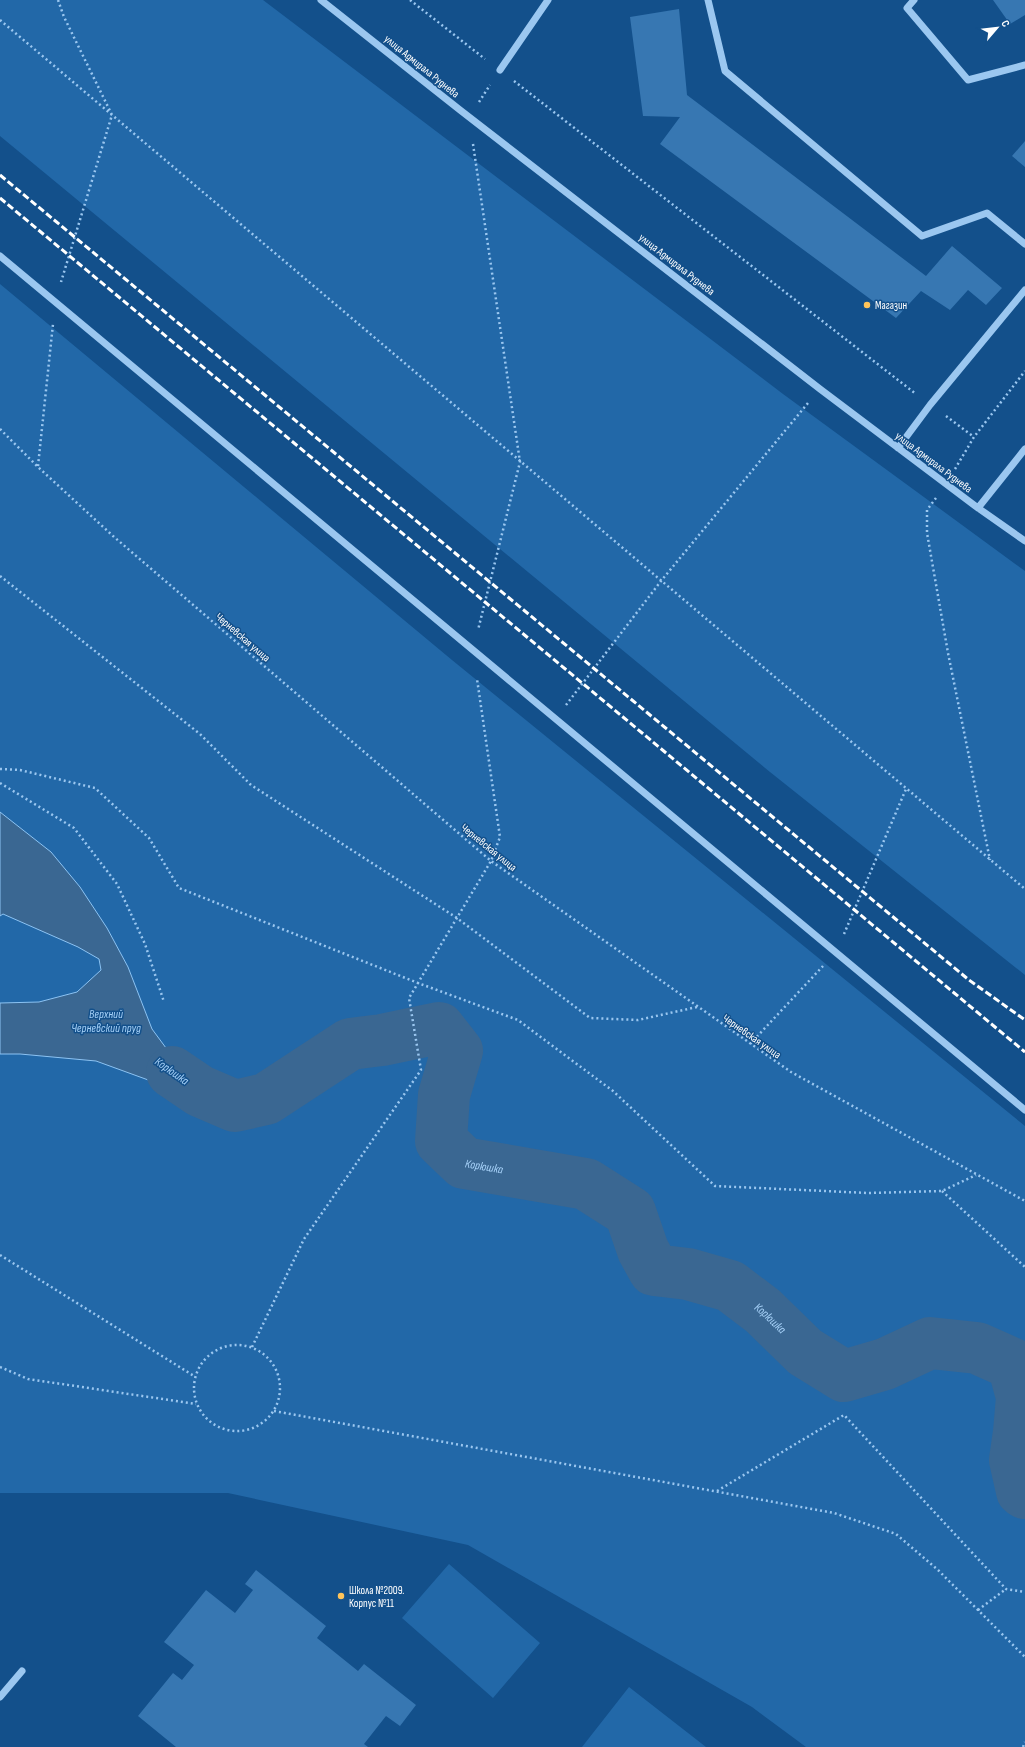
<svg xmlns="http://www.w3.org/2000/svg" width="1025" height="1747" font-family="'Sofia Sans Condensed',sans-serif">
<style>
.green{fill:#2268a8}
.water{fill:#3a6792;stroke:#8cc3f3}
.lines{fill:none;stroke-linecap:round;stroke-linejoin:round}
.river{stroke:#3a6792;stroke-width:52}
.building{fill:#3777b2}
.path{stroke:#9bc7f0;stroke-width:2.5;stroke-dasharray:2 3;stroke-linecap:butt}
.minor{stroke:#9bc7f0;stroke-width:7}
.rail{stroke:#fff;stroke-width:3;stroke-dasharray:7 3;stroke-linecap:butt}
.poi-dot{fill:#ffc45a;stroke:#13508b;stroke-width:1.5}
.labels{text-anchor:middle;stroke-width:3;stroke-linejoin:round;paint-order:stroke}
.street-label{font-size:11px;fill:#fff;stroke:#13508b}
.poi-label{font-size:11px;fill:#fff;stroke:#13508b;text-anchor:start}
.water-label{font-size:12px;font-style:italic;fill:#a6d1f8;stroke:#13508b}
</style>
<rect width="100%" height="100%" fill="#13508b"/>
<path class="green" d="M0 0H263L783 394 1025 571V975L770 772 0 136Z
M0 284 452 660 1025 1126V1747H806L752 1707 468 1545 228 1493H0Z
M449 1564 540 1643 493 1698 402 1618Z
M629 1687 706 1747H582Z"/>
<path class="water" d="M0 812 51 852 80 887 107 928 128 967 152 1029 183 1071 230 1099 235 1106 228 1113 162 1085 96 1061 20 1054H0V1003L39 1002 77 992 101 970 99 959 78 947 3 914 0 916Z"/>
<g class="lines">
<path class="river" id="s1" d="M172 1072 200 1091 235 1106 266 1099 350 1044 382 1040 439 1028 457 1051 444 1095 441 1141 464 1163 586 1184 630 1212 643 1250 654 1270 688 1274 730 1286 763 1311 805 1352 844 1376 885 1364 930 1343 977 1348 1013 1364 1022 1397 1019 1432 1015 1460 1022 1491 1025 1493"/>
</g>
<path class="building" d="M993 0H1025V15L1010 24Z
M679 9 687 95 926 276 952 246 1002 288 986 305 968 290 950 310 921 291 896 318 660 144 680 117 643 116 630 17Z
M1025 141V167L1012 156Z
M256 1570 326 1626 317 1638 358 1671 364 1664 416 1705 400 1726 386 1716 364 1744 368 1747H176L138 1716 173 1673 182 1680 194 1665 164 1642 206 1590 235 1613 253 1590 245 1584Z"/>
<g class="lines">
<path class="path" d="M58 0 64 17 112 115 61 282
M410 0 485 59
M0 20 1025 889
M514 81 916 394
M479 102 490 85
M473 144 520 462 478 630
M946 416 974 437
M0 429 38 467 113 536 491 861 791 1072 1025 1201
M38 466 53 324
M955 469 974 437 1025 371
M936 498 927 510V533L948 653 990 860
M0 576 200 734 251 785 457 918 590 1018 638 1020 697 1007
M566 705 661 581 808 403
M0 769 20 770 95 788 149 838 179 888 418 983 518 1020 613 1091 715 1186 868 1193 942 1191 976 1175
M0 783 74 828 117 884 145 944 164 1002
M844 934 906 789
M750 1044 823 966
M942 1191 1025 1267
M0 1255 194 1376
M194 1388a43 43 0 1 1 86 0a43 43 0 1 1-86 0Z
M252 1347 304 1239 421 1070 409 998 491 861 500 837 477 679
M0 1367 28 1379 196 1404
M274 1411 834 1513 896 1534 938 1570 1025 1657
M717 1491 844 1415 1006 1589 1025 1592
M978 1610 1006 1589
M1023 1747 1025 1742"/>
<path class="minor" d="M321 0 460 110 820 389 978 508 1025 541
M708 0 725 71 922 236 987 213 1025 244
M914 0 907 8 968 80 1025 65
M500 70 548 0
M0 256 1025 1110
M898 448 930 405 1025 290
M978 508 1025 449
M0 1697 22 1671"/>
<path class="rail" d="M0 175 969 980 1025 1020
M0 198 1025 1052"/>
</g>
<g class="poi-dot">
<circle cx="867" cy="305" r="4"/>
<circle cx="341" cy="1596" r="4"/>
</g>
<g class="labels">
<g class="street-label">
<text transform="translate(422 66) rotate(39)" y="4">улица Адмирала Руднева</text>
<text transform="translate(677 264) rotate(38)" y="4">улица Адмирала Руднева</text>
<text transform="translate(934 462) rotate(37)" y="4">улица Адмирала Руднева</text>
<text transform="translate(243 637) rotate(41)" y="4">Черневская улица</text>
<text transform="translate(489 847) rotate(39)" y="4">Черневская улица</text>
<text transform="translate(752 1036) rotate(35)" y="4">Черневская улица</text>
</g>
<g class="poi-label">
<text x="875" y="309">Магазин</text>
<text x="349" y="1594">Школа №2009.<tspan x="349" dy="13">Корпус №11</tspan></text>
</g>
<g class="water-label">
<text x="106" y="1018">Верхний<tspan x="106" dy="14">Черневский пруд</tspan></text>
<text transform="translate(172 1071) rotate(35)" y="4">Корюшка</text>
<text dy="4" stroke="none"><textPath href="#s1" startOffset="468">Корюшка</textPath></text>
<text dy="4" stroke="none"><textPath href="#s1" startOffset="816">Корюшка</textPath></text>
</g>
</g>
<g transform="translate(997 28) rotate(62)" stroke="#13508b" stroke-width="3" paint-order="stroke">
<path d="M0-3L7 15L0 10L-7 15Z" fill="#ffffff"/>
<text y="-6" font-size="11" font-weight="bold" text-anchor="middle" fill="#ffffff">С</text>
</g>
</svg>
